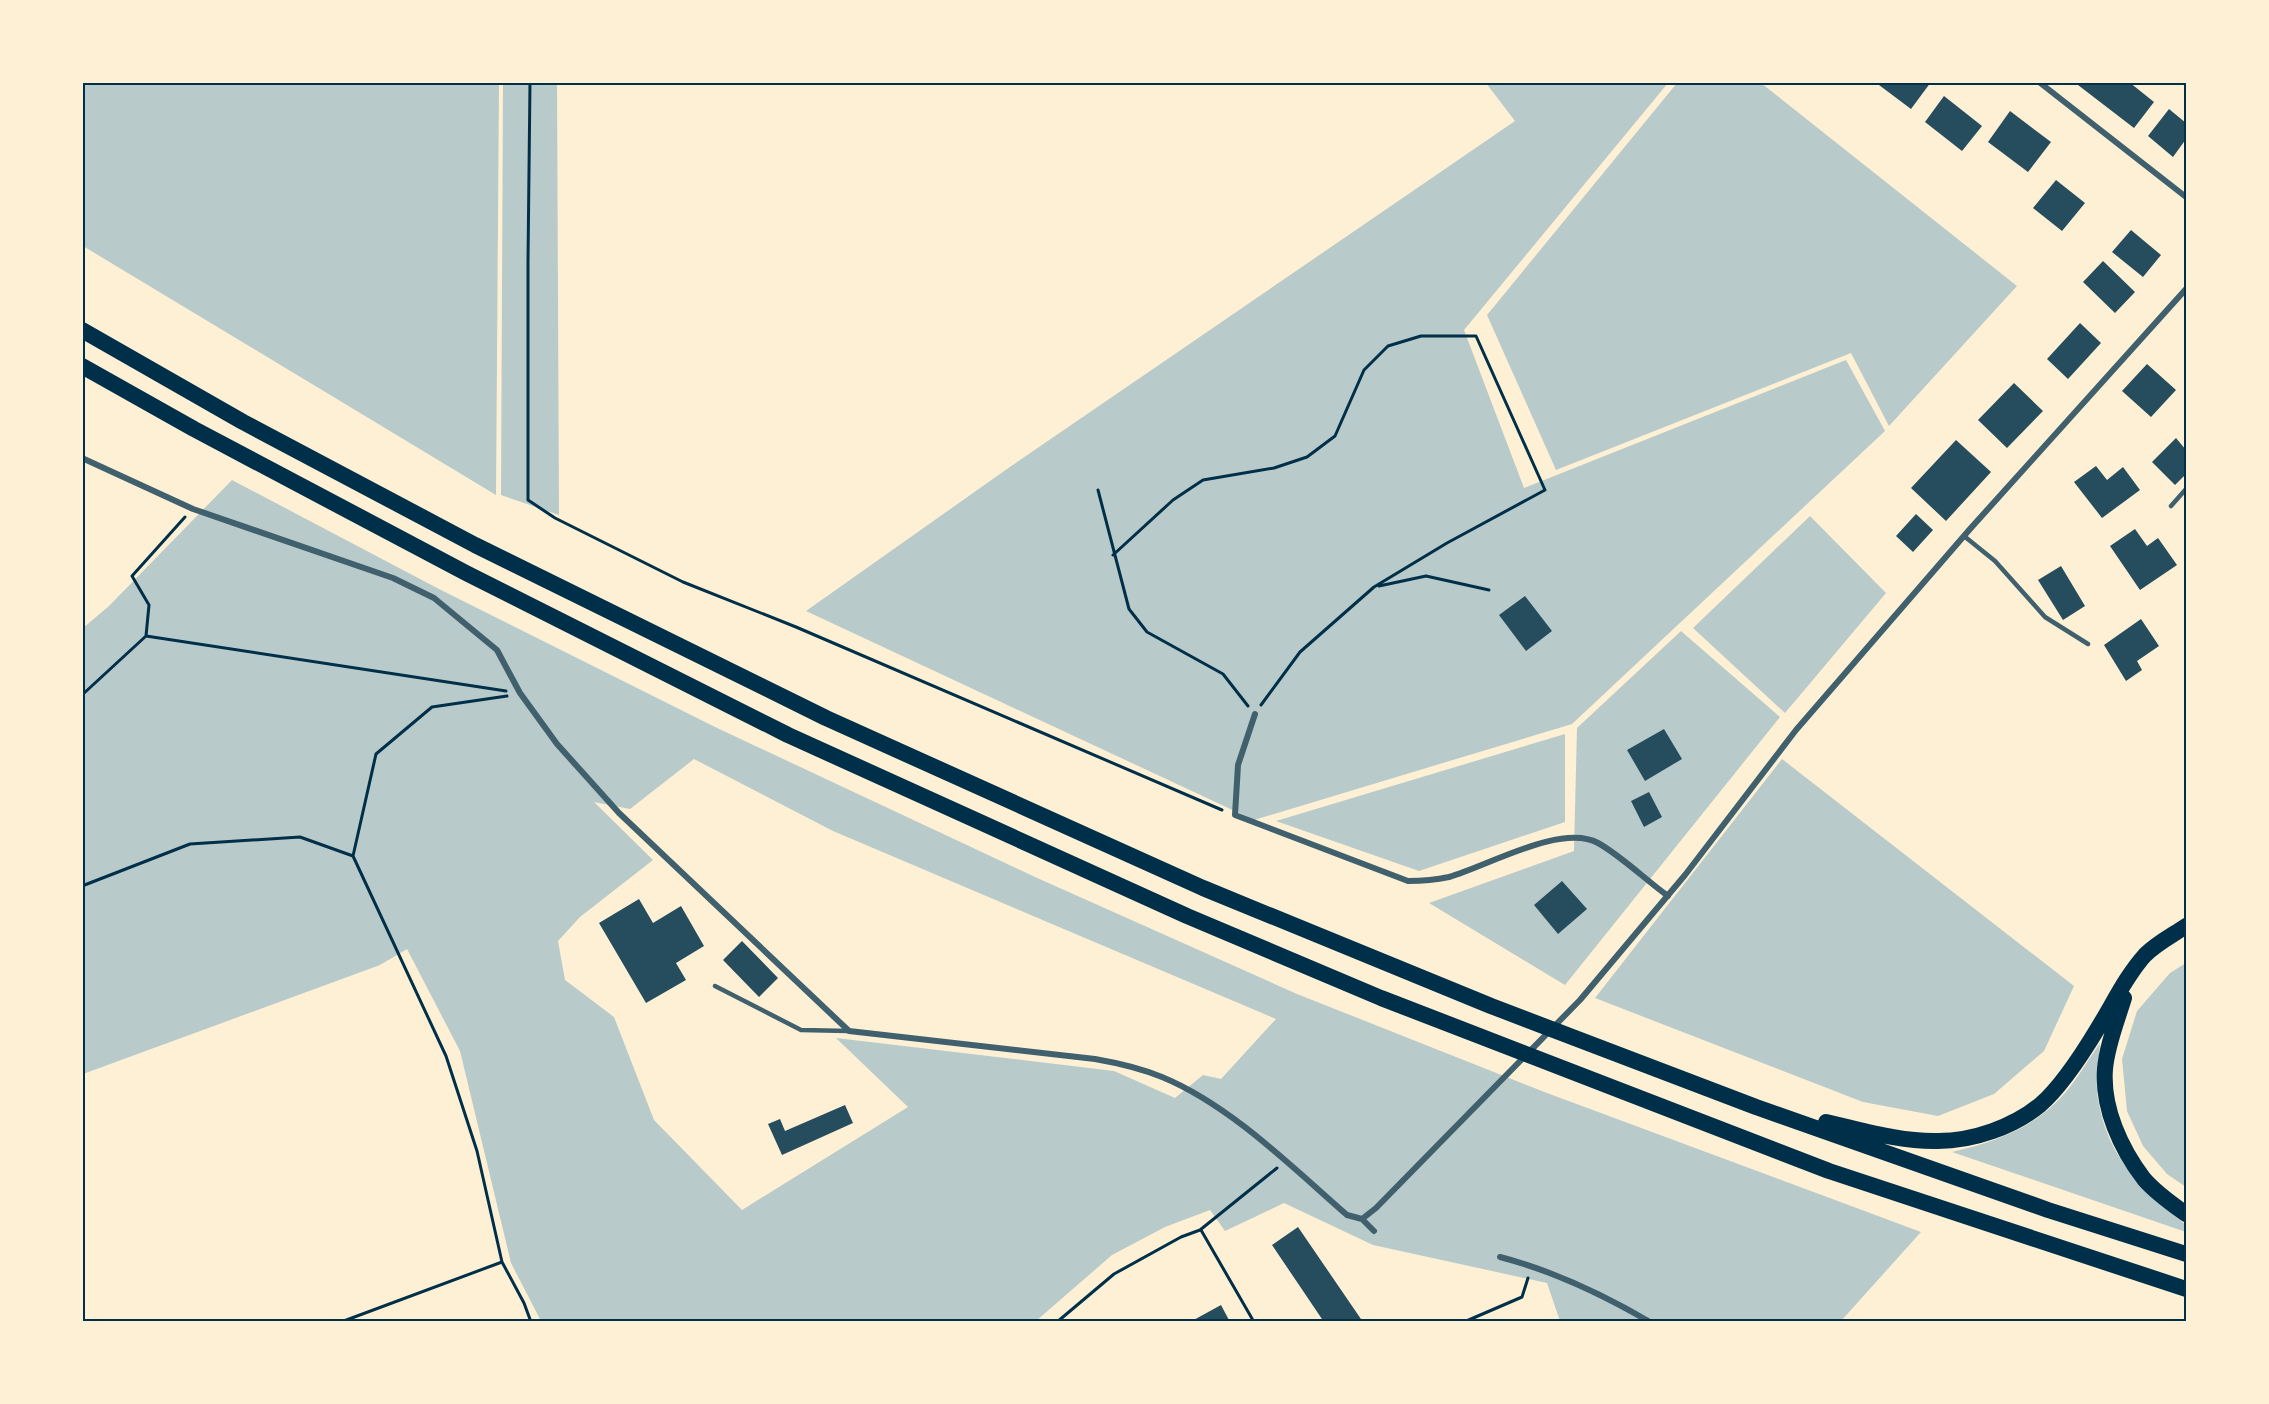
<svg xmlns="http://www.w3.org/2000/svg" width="2269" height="1404" font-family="'Exo 2',sans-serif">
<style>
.green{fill:#b9caca;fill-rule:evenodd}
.building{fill:#264d5e}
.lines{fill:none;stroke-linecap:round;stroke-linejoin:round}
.path{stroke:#003049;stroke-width:3}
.service{stroke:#3f606c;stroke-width:4.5}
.minor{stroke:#3f606c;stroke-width:6}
.motorway{stroke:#003049;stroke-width:16}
.neatline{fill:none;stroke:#003049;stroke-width:2}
</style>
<rect width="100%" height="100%" fill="#fdf0d5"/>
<path class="green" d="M82 83H499L496 495 83 246Z
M503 83H557L559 515 501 495Z
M1486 83H1668L1464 330 1524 488 1846 360 1885 431 1572 724 1254 820 806 611 1007 469 1515 121Z
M1677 83H1761L2017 286 1889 426 1851 353 1556 470 1487 315Z
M232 480 439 589 715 727 1035 877 1297 994 1547 1093 1921 1232 1841 1321H1560L1547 1283 1373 1245 1284 1203 1225 1231 1210 1210 1165 1227 1112 1255 1036 1321H541L511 1263 460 1051 407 949 380 965 83 1074V628L109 606ZM694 759 833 831 1276 1019 1221 1079 1203 1075 1175 1098 1114 1071 836 1038 908 1107 742 1210 654 1120 614 1017 565 980 558 941 580 917 653 860 594 802 630 809Z
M1810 516 1886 593 1785 713 1693 628Z
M1681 631 1780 717 1565 985 1429 903 1574 851 1577 728Z
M1565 734V822L1419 871 1276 821Z
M1782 759 2074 986 2044 1051 1994 1094 1938 1116 1863 1102 1595 998Z
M2186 963V1187L2167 1174 2143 1146 2127 1111 2122 1059 2137 1011 2170 973Z
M2100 1043C2099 1061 2095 1082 2098 1099 2108 1160 2142 1188 2186 1225V1232L1952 1152C1995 1142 2035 1128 2065 1093 2078 1078 2088 1060 2100 1043Z"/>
<path class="building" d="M1882 82H1931L1911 109 1879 85Z
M2080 82H2129L2154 102 2134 128 2078 85Z
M1944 96 1982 126 1962 151 1925 122Z
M2169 109 2186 123V139L2173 157 2148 136Z
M2010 111 2051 142 2028 172 1988 142Z
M2056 180 2085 203 2062 231 2033 208Z
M2131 230 2161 255 2143 277 2112 252Z
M2103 261 2135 292 2115 313 2083 282Z
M2080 323 2101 343 2068 379 2047 359Z
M2147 364 2176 390 2151 417 2122 391Z
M2014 383 2043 411 2007 448 1978 420Z
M2176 438 2186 450V474L2175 485 2152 462Z
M1956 440 1991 472 1946 521 1911 488Z
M2096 466 2107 480 2123 467 2140 490 2102 518 2074 482Z
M1916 514 1933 530 1913 552 1896 536Z
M2135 529 2147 546 2158 538 2177 565 2140 590 2110 546Z
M2061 566 2085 606 2063 620 2038 580Z
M1525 596 1552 631 1526 651 1499 615Z
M2141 619 2159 646 2137 661 2142 670 2126 681 2104 645Z
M1664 729 1682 759 1645 781 1627 750Z
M1649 792 1662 817 1644 827 1631 801Z
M1562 881 1587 909 1558 934 1534 905Z
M639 899 653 923 681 906 704 946 676 963 686 980 646 1003 599 923Z
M742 941 778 978 759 997 723 960Z
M845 1105 853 1123 782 1155 768 1124 780 1119 785 1131Z
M1298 1227 1363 1322H1324L1272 1245Z
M1221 1305 1230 1322H1190Z"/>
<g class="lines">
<path class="path" d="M530 82 528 261V500L555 518 683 582 796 627 1222 810
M1098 490 1129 609 1147 632 1223 674 1248 706
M1113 555 1173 500 1203 480 1274 468 1307 457 1335 436 1364 370 1388 346 1421 336H1476L1545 490 1447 543 1374 587 1300 652 1261 705
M1379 586 1426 576 1489 590
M146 636 149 605 132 576 185 517
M82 695 146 636 506 691
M507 696 432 707 376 754 353 856 446 1056 477 1151 502 1262 524 1303 531 1322
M82 886 190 844 300 837 353 856
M1201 1230 1254 1322
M341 1322 502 1262
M1057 1322 1114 1274 1181 1237 1200 1230 1277 1168
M1464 1322 1522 1297 1528 1278"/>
<path class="service" d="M2171 506 2186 489
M1964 536 1995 561 2045 617 2088 644
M715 986 801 1030 849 1031"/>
<path class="minor" d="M2039 82 2186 197
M82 458 193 509 393 578 434 598 497 650 520 693 557 744 619 813 849 1031 1095 1059C1118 1063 1140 1068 1162 1077 1230 1105 1292 1167 1347 1215L1362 1219 1374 1231
M1255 714 1238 765 1235 815 1408 881C1422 881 1435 880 1449 877 1488 866 1561 823 1598 843 1620 855 1647 881 1668 896
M1362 1219 1376 1208 1580 1000 1685 875 1796 730 1970 529 2186 289
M1500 1257C1554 1271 1602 1294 1650 1322"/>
<path class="motorway" d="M82 330 243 422 475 545 826 718 1203 888 1491 1006 1756 1107 2048 1210 2186 1254
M82 366 194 429 466 573 788 735 1187 916 1381 998 1829 1171 2186 1289
M2124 998C2117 1021 2107 1045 2105 1069 2102 1108 2121 1149 2144 1179 2156 1193 2172 1204 2186 1214
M1826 1122C1862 1130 1900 1142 1938 1141 1973 1141 2013 1127 2040 1105 2062 1086 2083 1053 2098 1028 2113 1004 2126 976 2145 955 2157 943 2173 935 2186 926"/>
</g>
<rect width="2269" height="1404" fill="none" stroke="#fdf0d5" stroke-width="168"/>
<rect x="84" y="84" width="2101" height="1236" class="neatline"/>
</svg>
